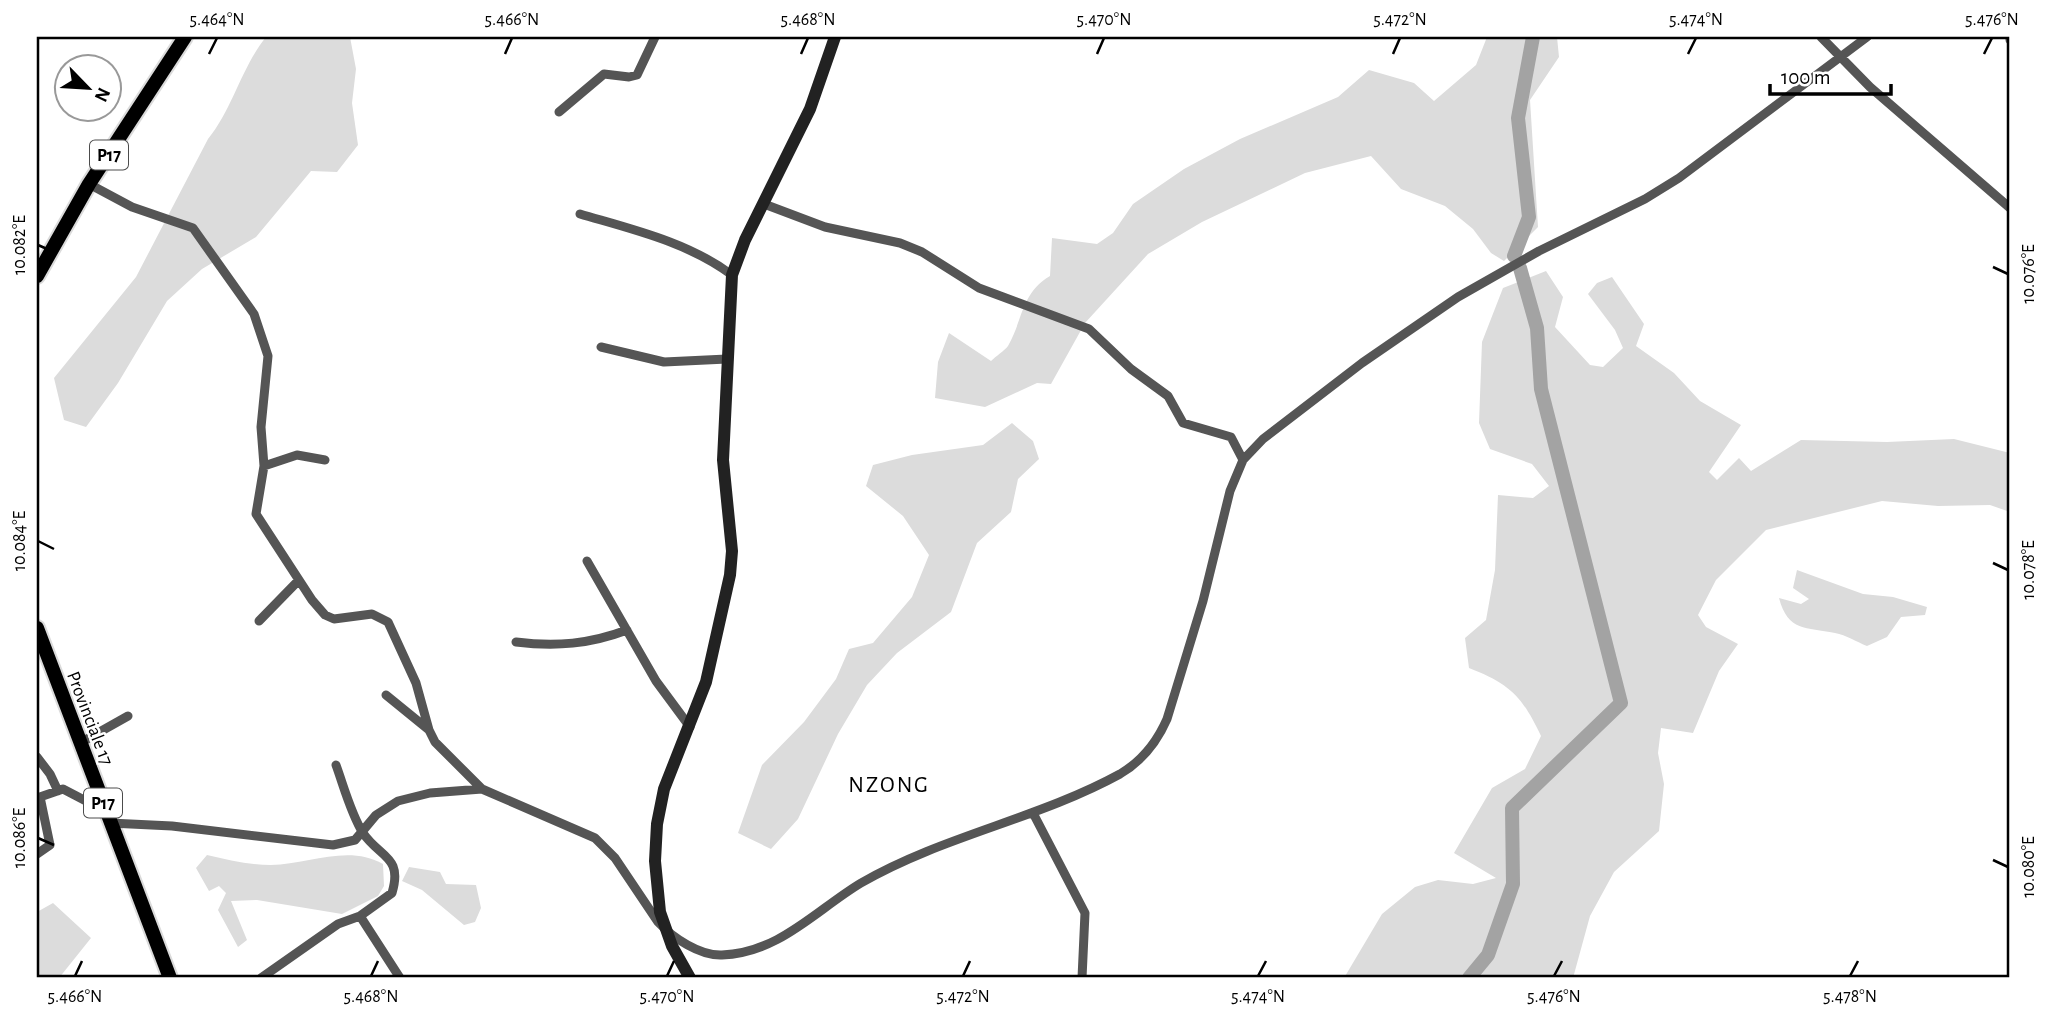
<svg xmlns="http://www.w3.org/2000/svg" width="2047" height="1015" font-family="'Alegreya Sans',sans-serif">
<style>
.green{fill:#dcdcdc}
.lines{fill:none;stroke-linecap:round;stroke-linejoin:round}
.river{stroke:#a3a3a3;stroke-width:14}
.primary-casing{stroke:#dbdbdb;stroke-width:18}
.street{stroke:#555;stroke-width:9}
.secondary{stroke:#222;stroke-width:12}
.primary{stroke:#000;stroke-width:14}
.ticks{fill:none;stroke:#000;stroke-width:2.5}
.labels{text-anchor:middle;stroke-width:5;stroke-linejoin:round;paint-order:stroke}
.shield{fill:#fff;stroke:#4c4c4c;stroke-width:2}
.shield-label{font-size:18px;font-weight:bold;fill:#000}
.street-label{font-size:19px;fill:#000;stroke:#fff}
.quarter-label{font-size:23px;letter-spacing:2px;fill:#000;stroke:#fff}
.neatline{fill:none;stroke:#000;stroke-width:2.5}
.ticks-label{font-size:18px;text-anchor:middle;fill:#000}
</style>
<rect width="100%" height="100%" fill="#fff"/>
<path class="green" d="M266 37H350L356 69 352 103 358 145 337 172 311 171 256 237 202 269 167 301 118 383 86 427 64 420 54 378 136 277 208 139C233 108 241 68 266 37Z
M1487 37H1557L1559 57 1530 100 1538 227 1504 261 1491 253 1473 229 1445 206 1401 189 1371 156 1305 173 1202 222 1148 254 1085 323 1051 384 1037 383 985 407 935 398 938 362 949 333 991 361C996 356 1004 351 1008 346 1023 320 1021 293 1050 276L1052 238 1097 244 1113 233 1133 204 1184 169 1240 139 1338 97 1369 70 1414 83 1434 101 1476 65Z
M1546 271 1563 297 1555 327 1590 365 1603 367 1623 348 1615 330 1588 294 1597 283 1612 277 1644 324 1636 346 1674 373 1700 401 1741 425 1709 472 1717 480 1739 458 1751 471 1801 440 1887 442 1954 439 2010 453V512L1990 505 1938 506 1882 501 1766 530 1716 580 1698 615 1706 627 1738 644 1719 671 1693 733 1661 728 1658 753 1664 784 1659 831 1614 872 1590 916 1573 978H1344L1382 914 1415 887 1438 880 1473 884 1496 878 1454 853 1492 788 1525 769 1541 736C1522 696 1510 684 1469 668L1465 638 1486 620 1495 570 1498 495 1533 498 1549 486 1532 464 1490 449 1479 423 1482 342 1503 288Z
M1012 423 1033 441 1039 459 1018 479 1011 512 977 543 951 612 897 653 867 685 838 734 798 819 771 849 738 833 762 765 804 722 836 679 849 649 873 643 912 597 929 555 903 516 866 486 873 465 912 455 983 445Z
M1797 570 1863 594 1893 597 1927 607 1925 615 1901 617 1887 637 1867 646C1857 642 1846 635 1835 633 1806 627 1788 632 1779 598L1801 604 1809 599 1793 588Z
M207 855C228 860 250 865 271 865 308 864 349 844 383 864L384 886 378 896 342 914 257 900 231 901 247 940 238 947 218 910 226 893 219 886 209 891 196 868Z
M409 867 440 872 446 884 476 885 481 908 475 922 464 925 422 890 402 881Z
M53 903 91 938 59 978H37V912Z"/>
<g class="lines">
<path class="river" d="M1514 256 1529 217 1518 118 1533 37
M1469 978 1488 955 1513 884 1512 808 1621 703 1541 389 1537 328 1520 268"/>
<g class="primary-casing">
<path id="primary" d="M37 276 89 184 185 37
M37 628 170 978"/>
</g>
<path class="street" d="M1821 37 1870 87 2010 208
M2010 37V40
M559 112 604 74 629 77 637 75 655 37
M89 184 132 207 193 228 254 314 268 356 261 427 264 466 256 514 312 600 325 615 334 619 372 614 388 622 416 683 429 730 435 742 482 789
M764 204 825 227 900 243 922 252 979 288 1089 329 1131 369 1168 396 1183 423 1231 437 1243 460
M580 214C631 229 688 242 732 275
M601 347 664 362 727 359
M264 466 297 455 325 460
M587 561 656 681 690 727
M259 621 299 580
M516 642C556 647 590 644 627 630
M386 695 429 730
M80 743 128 716
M37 757 50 774 58 791
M37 798 63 789 86 801 101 798
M1033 813 1085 913 1082 978
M110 823 172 826 333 845 355 840 376 815 398 801 430 793 482 789 595 838 615 858 658 922C673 938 700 956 722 955 779 953 816 910 861 883 942 836 1038 819 1120 774 1142 761 1157 742 1167 719L1203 601 1230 491 1243 460 1263 439 1362 363 1458 297 1539 251 1645 199 1679 178 1867 37
M37 854 50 845 40 797
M360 916 400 978
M261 978 338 924 360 916 392 893C403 856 380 858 363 833 351 814 344 787 336 765"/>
<path class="secondary" d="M690 978 672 946 660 912 655 861 657 824 664 789 706 682 730 575 732 551 723 460 732 275 745 240 810 109 835 37"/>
<use href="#primary" class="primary"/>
</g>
<path class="ticks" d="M209 54 217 38M505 54 512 38M801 54 808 38M1097 54 1104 38M1393 54 1400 38M1688 54 1696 38M1984 54 1992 38M38 245 54 252M1993 267 2008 274M38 541 54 549M1993 563 2008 570M38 838 54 845M1993 860 2008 867M75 976 82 961M371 976 378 961M667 976 674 961M963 976 970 961M1258 976 1266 961M1554 976 1562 961M1850 976 1858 961"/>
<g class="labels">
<g class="shield">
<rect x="90" y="140.5" width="38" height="29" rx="5"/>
<rect x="84" y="788.5" width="38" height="29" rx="5"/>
</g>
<g class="shield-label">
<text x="109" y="161">P17</text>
<text x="103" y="809">P17</text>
</g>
<g class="street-label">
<text transform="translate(91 718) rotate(69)" y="7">Provinciale 17</text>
</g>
<g class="quarter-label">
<text x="889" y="792">NZONG</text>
</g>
</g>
<rect width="2047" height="1015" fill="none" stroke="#ffffff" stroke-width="77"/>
<g transform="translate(88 88) rotate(115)"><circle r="33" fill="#ffffff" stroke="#999999" stroke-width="2"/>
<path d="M0-5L12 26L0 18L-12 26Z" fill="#000000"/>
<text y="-10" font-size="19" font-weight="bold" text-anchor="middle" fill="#000000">N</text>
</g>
<path d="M1770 84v10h121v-10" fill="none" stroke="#000000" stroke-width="3.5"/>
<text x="1781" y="84" font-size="21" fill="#000000" stroke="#ffffff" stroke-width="5" paint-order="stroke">100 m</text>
<rect x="38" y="38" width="1970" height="938" class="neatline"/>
<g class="ticks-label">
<text x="217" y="25">5.464°N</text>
<text x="512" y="25">5.466°N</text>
<text x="808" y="25">5.468°N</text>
<text x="1104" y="25">5.470°N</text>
<text x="1400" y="25">5.472°N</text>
<text x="1696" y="25">5.474°N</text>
<text x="1992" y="25">5.476°N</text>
<text transform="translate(19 245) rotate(-90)" y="6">10.082°E</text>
<text transform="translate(2028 274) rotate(-90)" y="6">10.076°E</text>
<text transform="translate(19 541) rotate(-90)" y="6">10.084°E</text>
<text transform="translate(2028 570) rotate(-90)" y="6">10.078°E</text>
<text transform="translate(19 838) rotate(-90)" y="6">10.086°E</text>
<text transform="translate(2028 867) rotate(-90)" y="6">10.080°E</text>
<text x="75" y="1002">5.466°N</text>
<text x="371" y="1002">5.468°N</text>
<text x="667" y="1002">5.470°N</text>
<text x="963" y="1002">5.472°N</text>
<text x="1258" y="1002">5.474°N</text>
<text x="1554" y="1002">5.476°N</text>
<text x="1850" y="1002">5.478°N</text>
</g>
</svg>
